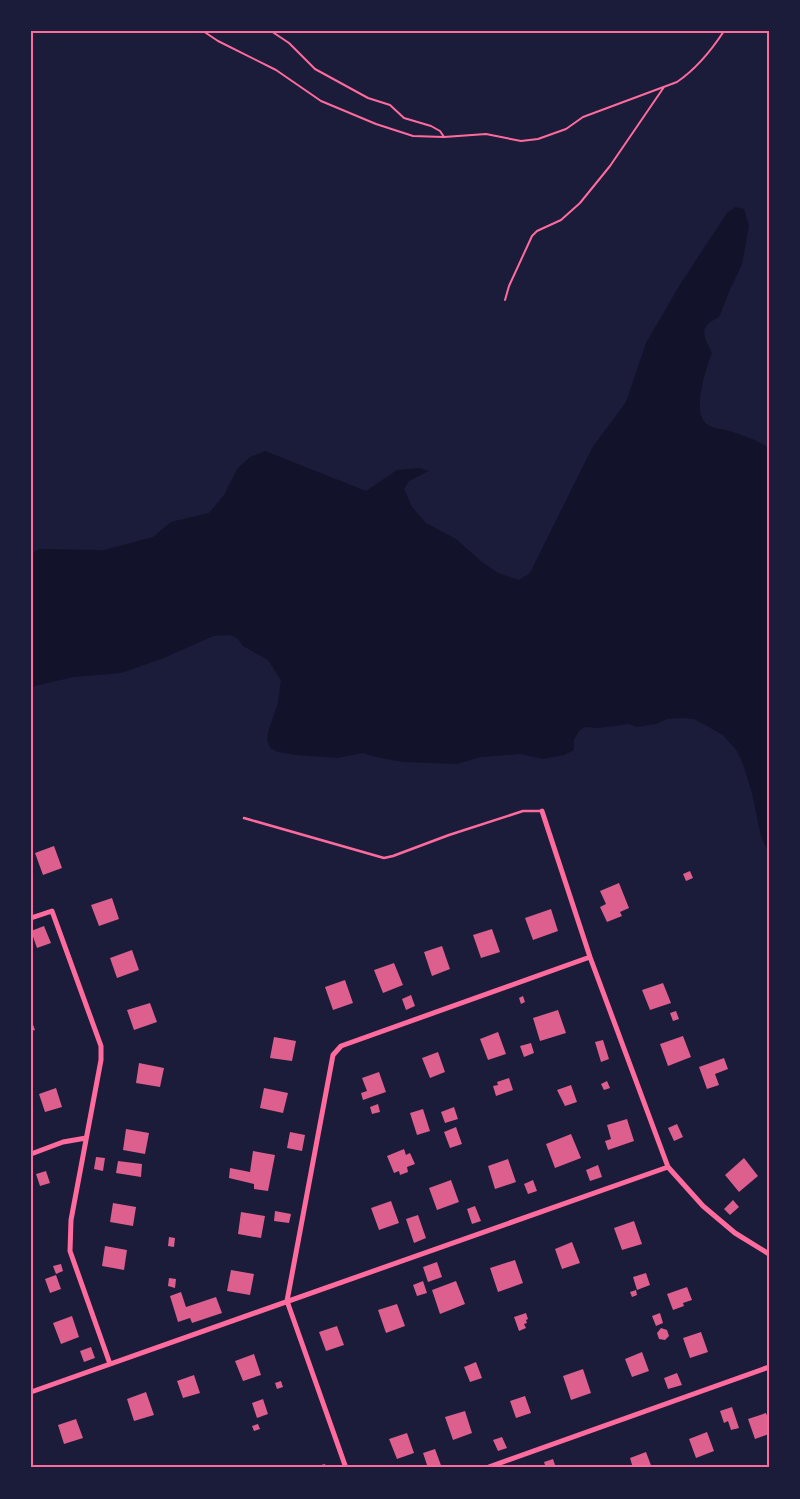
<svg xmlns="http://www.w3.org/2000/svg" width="800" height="1499" font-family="Inter,sans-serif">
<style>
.water{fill:#12122b}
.building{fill:#dd5f8e}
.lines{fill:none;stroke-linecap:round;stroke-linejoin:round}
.path{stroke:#ff6b9d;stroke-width:2}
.service{stroke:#ff6b9d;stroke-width:2.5}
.minor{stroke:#ff6b9d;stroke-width:5}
.neatline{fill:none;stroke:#ff6b9d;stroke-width:2}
</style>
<rect width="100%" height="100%" fill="#1b1b3a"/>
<path class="water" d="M735 207 744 209 749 226 742 264 729 292 719 317C698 327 703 335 712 353 706 369 689 417 710 426 716 429 723 429 729 431 740 434 759 441 769 448V853L761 836 752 793 743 764 737 751 723 735 707 726 694 719 685 718 667 719 656 724 637 727 628 724 599 728 585 727 579 731 574 740V750L564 755 543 759 520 754 481 757 457 764 403 762 376 757 363 753 338 758 296 755 278 752 270 748 267 739 269 729 278 703 281 680 268 660 243 646 237 638 230 635 213 636 164 658 121 673 73 677 31 687V553L40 549 104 550 153 537 171 522 209 513 224 495 237 469 250 457 265 451 366 491 397 470 419 468 429 471 409 481 404 489 412 507 426 523 456 539 482 562 498 573 519 580 530 573 592 448 626 402 646 343 681 283 727 213Z"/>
<path class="building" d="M54 846 62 868 43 875 35 853Z
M690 871 693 878 686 881 683 874Z
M619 883 629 908 620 912 622 916 607 922 600 907 606 904 600 891Z
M112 898 119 919 99 926 91 905Z
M551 909 558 931 533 940 525 918Z
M44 926 51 943 37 948 31 931Z
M492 929 500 952 481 958 473 935Z
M442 946 450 969 432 976 424 952Z
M132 950 139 970 117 978 110 958Z
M394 963 403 985 383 993 374 970Z
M345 980 353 1003 333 1010 325 987Z
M663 983 671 1003 650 1010 642 990Z
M411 995 415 1006 406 1010 402 999Z
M523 996 525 1002 521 1004 519 998Z
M150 1003 157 1022 134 1030 127 1010Z
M558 1010 566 1033 540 1041 533 1018Z
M676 1011 679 1019 673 1021 670 1013Z
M31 1019 35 1030 31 1031Z
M498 1032 506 1054 488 1060 480 1039Z
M683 1036 691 1057 668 1066 660 1044Z
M274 1037 296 1041 292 1061 270 1058Z
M603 1040 609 1059 601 1062 595 1042Z
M531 1043 534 1053 524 1057 520 1046Z
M438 1052 445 1072 430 1078 422 1058Z
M724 1058 728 1069 715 1074 719 1085 707 1089 699 1067Z
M139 1063 164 1068 160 1087 136 1083Z
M379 1072 386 1092 363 1100 361 1093 367 1091 362 1078Z
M509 1078 513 1090 496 1096 493 1086 498 1085 497 1082Z
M607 1081 610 1088 604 1090 601 1084Z
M571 1085 577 1102 565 1106 557 1090Z
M56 1088 62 1107 45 1112 39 1094Z
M264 1088 288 1093 283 1113 260 1108Z
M378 1104 380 1112 372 1114 370 1107Z
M454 1107 458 1119 445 1123 441 1112Z
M423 1109 430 1131 417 1135 410 1113Z
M627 1119 634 1141 608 1150 605 1141 611 1139 607 1125Z
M677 1124 683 1137 674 1141 668 1128Z
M456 1127 462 1144 450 1148 444 1132Z
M126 1129 149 1133 145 1154 123 1150Z
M290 1132 305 1135 302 1151 287 1148Z
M571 1134 581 1158 555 1168 546 1144Z
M404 1149 406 1155 410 1153 415 1164 407 1167 408 1172 400 1175 399 1171 394 1173 387 1156Z
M253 1151 275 1155 268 1191 254 1189V1184L229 1178 230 1168 250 1172Z
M96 1157 105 1158 103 1171 94 1169Z
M744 1158 758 1176 739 1192 725 1175Z
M508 1159 516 1182 495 1189 488 1166Z
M118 1161 142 1164 141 1177 116 1173Z
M598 1165 602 1177 590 1181 586 1170Z
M46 1171 50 1183 40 1186 36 1174Z
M451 1180 459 1202 437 1210 429 1188Z
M533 1180 537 1191 528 1194 524 1184Z
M733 1200 739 1207 730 1215 724 1209Z
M391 1201 399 1223 379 1230 371 1208Z
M113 1203 136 1207 133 1226 110 1222Z
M475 1206 481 1221 472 1224 467 1209Z
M275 1211 291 1214 289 1223 274 1221Z
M241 1212 265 1216 261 1238 238 1234Z
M418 1215 426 1238 414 1243 406 1219Z
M634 1221 642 1244 622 1250 614 1228Z
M169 1237 175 1238 174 1247 168 1246Z
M572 1242 580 1263 562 1269 555 1249Z
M105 1246 127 1250 124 1270 102 1266Z
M515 1260 523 1283 498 1292 490 1268Z
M437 1262 442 1277 428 1282 423 1267Z
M61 1264 63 1271 56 1274 53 1266Z
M231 1270 254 1274 250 1295 227 1291Z
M646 1273 650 1285 637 1290 633 1277Z
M56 1275 61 1289 50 1293 45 1279Z
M169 1278 176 1279 175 1288 168 1286Z
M423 1281 427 1293 417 1296 413 1285Z
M456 1281 465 1304 440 1314 432 1290Z
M687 1287 692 1300 683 1303 684 1306 673 1310 667 1294Z
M636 1290 637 1295 632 1297 630 1292Z
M181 1292 186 1307 216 1297 222 1313 192 1323 190 1318 178 1322 170 1296Z
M397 1304 405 1326 386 1333 378 1310Z
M526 1313 528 1319 526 1320 527 1323 524 1324 526 1328 519 1331 514 1317Z
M660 1313 663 1323 656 1326 652 1316Z
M72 1316 79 1337 61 1344 53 1323Z
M337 1326 344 1345 326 1351 319 1332Z
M661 1328 667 1330 669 1336 665 1340 659 1339 657 1333Z
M701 1332 708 1352 690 1358 683 1338Z
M91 1347 95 1358 84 1362 80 1351Z
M642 1352 649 1371 632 1377 625 1359Z
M254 1354 261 1375 243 1381 235 1361Z
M476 1362 482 1378 470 1382 464 1367Z
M583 1369 591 1393 571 1400 563 1376Z
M677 1373 682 1385 668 1389 664 1378Z
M194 1375 200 1393 183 1398 177 1381Z
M281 1381 283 1387 277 1389 275 1383Z
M146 1392 154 1415 134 1421 127 1399Z
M525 1396 531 1413 516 1418 510 1401Z
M263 1399 268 1414 257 1418 252 1403Z
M732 1407 739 1428 731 1430 728 1421 724 1423 720 1411Z
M465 1411 472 1433 453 1440 445 1417Z
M766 1413 769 1421V1434L755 1439 748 1419Z
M76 1419 83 1438 64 1444 58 1425Z
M258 1424 260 1429 254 1431 252 1426Z
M707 1432 714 1451 696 1458 689 1439Z
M407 1433 414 1453 397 1459 389 1439Z
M502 1437 507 1448 498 1451 493 1440Z
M435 1449 442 1468H428L423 1453Z
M646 1452 652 1468H633L630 1458Z
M553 1459 556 1468H546L544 1462Z
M325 1464 326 1468H313V1467Z"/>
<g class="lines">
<path class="path" d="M203 31 218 41 276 70 321 101 376 124 413 136 444 137 486 134 521 141 538 139 566 129 583 117 677 82C696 69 711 51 724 31
M271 31 289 43 315 69 368 98 390 105 404 118 431 126 440 131 444 137
M505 300 509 286 532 236 537 231 561 220 580 203 610 166 664 87"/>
<path class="service" d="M244 818 384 858 393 856 449 835 523 811H542"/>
<path class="minor" d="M542 811 590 957 668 1167 703 1206 735 1233 769 1254
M31 918 52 911 101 1046V1060L71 1220 70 1251 110 1364
M31 1154 63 1142 86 1138
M31 1392 668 1167
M346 1468 287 1301 333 1055 341 1046 590 957
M486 1468 769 1367"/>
</g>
<rect width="800" height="1499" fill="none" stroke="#1b1b3a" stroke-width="65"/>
<rect x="32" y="32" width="736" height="1434" class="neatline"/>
</svg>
